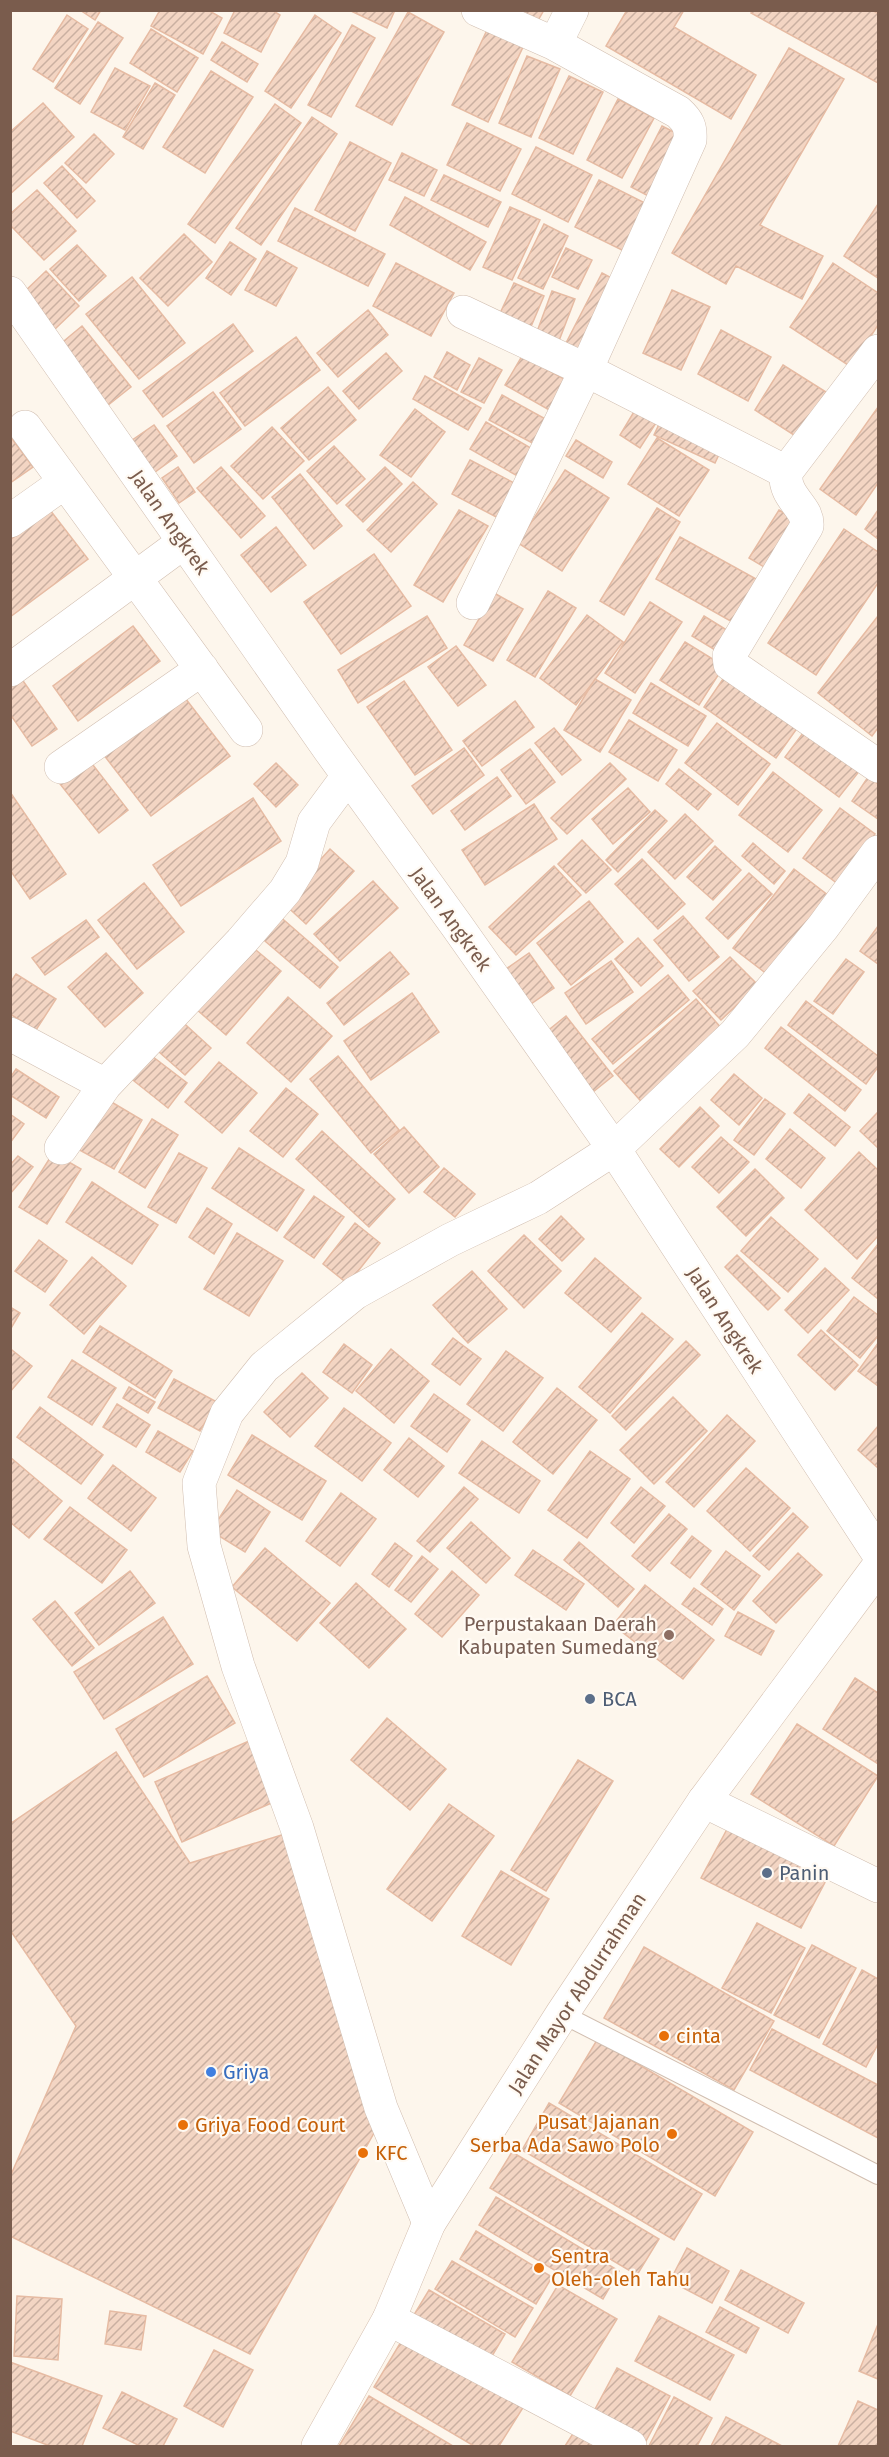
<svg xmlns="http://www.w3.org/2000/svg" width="889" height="2457" font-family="'Fira Sans',sans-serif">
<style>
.building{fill:url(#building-hatch);stroke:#e6bba3;stroke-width:1.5}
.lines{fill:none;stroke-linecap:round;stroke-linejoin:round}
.lane-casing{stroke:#d1beb0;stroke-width:20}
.street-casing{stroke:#d1beb0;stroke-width:34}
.secondary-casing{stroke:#d6c0b0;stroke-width:34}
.lane{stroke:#fff;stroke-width:18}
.street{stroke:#fff;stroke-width:33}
.secondary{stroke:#fff;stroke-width:33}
.education-dot{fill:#8d6e63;stroke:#fffaf3;stroke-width:2}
.service-dot{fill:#5c6f8a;stroke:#fffaf3;stroke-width:2}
.food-dot{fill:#e8710a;stroke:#fffaf3;stroke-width:2}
.shop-dot{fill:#3f7fe0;stroke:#fffaf3;stroke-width:2}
.labels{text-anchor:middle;stroke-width:4.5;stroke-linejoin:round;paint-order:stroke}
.street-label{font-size:20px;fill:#7a5c4d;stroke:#fffaf3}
.education-label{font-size:20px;fill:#785e54;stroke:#fffaf3;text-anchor:end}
.service-label{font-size:20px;fill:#4e5e75;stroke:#fffaf3;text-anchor:start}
.food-label{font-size:20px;fill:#c56008;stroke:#fffaf3;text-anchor:start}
.shop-label{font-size:20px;fill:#366cbe;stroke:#fffaf3;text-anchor:start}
</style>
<defs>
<pattern id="building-hatch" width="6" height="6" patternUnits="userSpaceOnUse" patternTransform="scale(1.5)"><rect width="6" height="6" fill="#f3d5c3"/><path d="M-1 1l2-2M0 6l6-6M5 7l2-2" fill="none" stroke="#cab0a1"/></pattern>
</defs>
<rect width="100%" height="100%" fill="#fdf6ec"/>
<path class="building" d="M80 10H101L95 20Z
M160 10H208L222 18 203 54 151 26Z
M235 10H272L280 15 261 52 224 33Z
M349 10H395L387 28Z
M513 10H544L536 24Z
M627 10H684L674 27 756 75 731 119 606 46Z
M753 10H872L878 14V83L751 13Z
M408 12 444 32 392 125 356 106Z
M67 15 88 29 53 82 33 69Z
M315 15 341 33 291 108 265 91Z
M98 22 123 38 80 104 55 88Z
M352 25 375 38 331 117 308 105Z
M151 29 198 58 177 92 130 63Z
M487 30 523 47 488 122 452 105Z
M222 42 258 64 247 82 211 60Z
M789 48 844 79 760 225 823 256 802 299 736 266 726 284 672 253Z
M527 56 560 69 531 137 499 123Z
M115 68 150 86 125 130 91 112Z
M211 71 253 97 205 173 163 147Z
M569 76 603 92 573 154 539 138Z
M155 83 175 95 143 149 123 137Z
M618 99 654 118 622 178 587 160Z
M43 103 74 137 10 194V132Z
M275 104 301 123 215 243 188 224Z
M312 117 337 134 261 245 236 228Z
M467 123 521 149 500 191 447 165Z
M662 126 688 139 658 201 631 187Z
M94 134 114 154 86 183 65 163Z
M350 142 391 163 355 231 315 210Z
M536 147 592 175 568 222 512 194Z
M402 153 437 170 424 196 389 180Z
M62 166 95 201 77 218 44 183Z
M444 175 501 202 488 227 431 200Z
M599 180 649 205 626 252 575 227Z
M37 190 76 231 44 260 10 225V214Z
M405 197 486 242 470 270 390 225Z
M878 204V278L844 256Z
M510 207 540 220 512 280 483 267Z
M295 208 385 254 368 286 278 241Z
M544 224 568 236 543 289 518 278Z
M184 234 212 262 168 306 140 278Z
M230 242 256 259 231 295 206 278Z
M77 245 106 276 79 301 50 269Z
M566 248 592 260 578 289 552 277Z
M267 251 297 268 276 306 245 290Z
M396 263 454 293 431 336 373 306Z
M833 263 878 293V325L851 367 790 327Z
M46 271 79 306 54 330 21 295Z
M602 273 623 284 585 356 565 345Z
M132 277 185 343 139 379 86 314Z
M514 283 544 296 527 336 496 322Z
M672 290 710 307 681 370 643 353Z
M552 291 575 299 557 346 535 337Z
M368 310 388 335 338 377 317 353Z
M233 324 253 351 163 417 143 391Z
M82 326 131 387 107 406 59 345Z
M721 330 771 357 748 401 698 374Z
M296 337 320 370 245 426 220 393Z
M447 352 470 365 457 390 434 377Z
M386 353 402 371 359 409 343 391Z
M522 356 568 381 551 411 505 385Z
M479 358 502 370 484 403 461 392Z
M783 365 826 392 797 437 755 410Z
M425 376 481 408 468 430 413 399Z
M328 387 356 420 309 460 281 428Z
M213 392 241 429 194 463 167 426Z
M502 395 551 422 538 446 489 420Z
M878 407V483L856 515 820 489Z
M415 409 445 432 411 477 380 455Z
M635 410 656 423 640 448 620 435Z
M661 420 722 448 715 463 654 435Z
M486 422 536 451 521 478 470 449Z
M154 425 177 456 151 475 128 443Z
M272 427 304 461 263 499 231 466Z
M10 436 33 467 10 483Z
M657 438 709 470 679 516 628 484Z
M576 440 612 462 603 478 566 456Z
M334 446 365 479 337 504 307 471Z
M470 460 522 487 504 521 452 494Z
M178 467 195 492 179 503 162 478Z
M221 467 265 516 241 538 197 488Z
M385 467 402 484 363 522 346 505Z
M565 470 609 498 562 571 518 543Z
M300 474 342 526 314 549 272 497Z
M413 482 437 504 391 552 367 530Z
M657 508 680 522 624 615 600 601Z
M50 510 88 559 10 617V540Z
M459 510 488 526 443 602 414 585Z
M779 510 803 525 774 573 749 558Z
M878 510V539L865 529Z
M276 527 306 565 271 592 241 555Z
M844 529 878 552V583L816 675 768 643Z
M680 537 758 580 734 623 656 579Z
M374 554 411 606 341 654 304 602Z
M548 591 576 608 535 677 507 660Z
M494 593 523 609 493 661 464 645Z
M650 602 682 622 635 693 605 673Z
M587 615 623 642 576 705 540 678Z
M427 616 447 648 358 703 338 670Z
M704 616 738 637 725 656 692 636Z
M878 616V728L872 736 818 693Z
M133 626 160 661 78 721 53 686Z
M685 642 724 666 699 705 660 680Z
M456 646 486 685 458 706 428 667Z
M725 676 798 727 776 758 704 707Z
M21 678 57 729 32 746 10 714V685Z
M595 679 631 700 600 752 564 730Z
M404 681 452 750 415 775 367 707Z
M651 683 706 716 688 746 633 713Z
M182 694 230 756 151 816 103 754Z
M515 701 534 727 482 766 463 741Z
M629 720 677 750 658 781 609 752Z
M717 723 770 764 738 805 685 763Z
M554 728 581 760 562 775 535 743Z
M806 729 861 769 839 797 785 757Z
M464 748 484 775 433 814 412 786Z
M530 749 555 782 526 804 501 770Z
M86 756 128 810 99 833 56 779Z
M276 763 298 785 276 807 254 784Z
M610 763 626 779 567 834 551 818Z
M679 769 711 794 698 810 666 784Z
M773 772 822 810 788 852 739 815Z
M497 777 511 796 465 830 451 811Z
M868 777 878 784V819L852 801Z
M628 788 650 812 613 844 592 819Z
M10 792 66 874 30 899 10 870Z
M253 798 281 841 181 906 153 865Z
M534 804 557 839 485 885 462 850Z
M840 808 875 834 838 884 803 858Z
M655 810 667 821 618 872 606 860Z
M685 814 713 841 675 879 648 852Z
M582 840 611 870 586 893 558 864Z
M753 843 785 871 774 884 742 856Z
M715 846 741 870 713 900 687 877Z
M330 849 354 871 306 924 282 902Z
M642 859 685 904 658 929 615 884Z
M554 866 581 895 516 955 489 927Z
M794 869 829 896 768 975 733 948Z
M749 873 772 894 728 939 706 918Z
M373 881 398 908 340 961 314 934Z
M144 883 184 932 137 969 98 920Z
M589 901 623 942 571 985 537 943Z
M277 914 338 967 320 988 259 936Z
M683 916 719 957 689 981 654 940Z
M86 920 99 937 45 975 32 958Z
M878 926V964L860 951Z
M638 938 663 966 641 986 615 959Z
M250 945 281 971 226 1035 196 1009Z
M390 952 409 974 344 1025 327 1003Z
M106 953 143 993 105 1027 68 987Z
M529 953 554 988 528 1006 503 971Z
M730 957 758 985 721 1020 693 991Z
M846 959 864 972 833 1014 814 1001Z
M611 961 633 992 586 1024 565 993Z
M16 974 56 999 36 1030 10 1014V983Z
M668 975 689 1000 613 1064 592 1039Z
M412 993 439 1032 371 1080 344 1041Z
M288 997 332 1036 291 1082 247 1043Z
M696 999 729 1037 647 1108 614 1071Z
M806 1001 878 1056V1067L866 1084 788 1025Z
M176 1016 211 1048 185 1075 150 1044Z
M566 1016 613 1076 593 1092 546 1032Z
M781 1027 861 1090 845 1111 765 1048Z
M148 1053 187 1083 168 1108 129 1077Z
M338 1056 399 1130 371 1153 310 1079Z
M219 1062 257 1093 222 1133 185 1102Z
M16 1069 59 1097 46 1118 10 1095V1078Z
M734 1074 762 1098 739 1125 711 1100Z
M286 1088 318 1114 283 1157 250 1131Z
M809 1094 850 1127 835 1146 794 1113Z
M103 1097 142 1120 114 1169 74 1147Z
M765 1099 785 1114 754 1155 734 1140Z
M700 1107 719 1126 679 1167 660 1149Z
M878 1112V1148L860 1131Z
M10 1114 24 1124 10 1143Z
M152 1119 178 1135 145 1188 119 1172Z
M404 1127 439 1167 409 1193 374 1154Z
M790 1129 825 1158 801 1188 766 1159Z
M322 1131 395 1199 369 1227 296 1159Z
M721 1137 749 1162 719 1193 692 1167Z
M239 1148 304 1190 277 1231 212 1188Z
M859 1152 878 1170V1236L857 1259 805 1210Z
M53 1153 81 1169 47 1224 19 1207Z
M179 1153 207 1168 176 1223 148 1207Z
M18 1156 33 1167 10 1194V1165Z
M444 1168 475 1194 455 1217 424 1192Z
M755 1169 784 1198 746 1236 717 1207Z
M92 1182 158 1225 132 1264 66 1222Z
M314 1196 344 1217 314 1258 284 1237Z
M207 1208 232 1224 214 1254 189 1237Z
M561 1216 584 1239 562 1261 539 1239Z
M771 1217 818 1259 788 1292 741 1251Z
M355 1223 380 1243 348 1284 323 1264Z
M237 1233 283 1261 249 1316 204 1289Z
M524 1235 561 1271 524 1308 488 1271Z
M39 1240 67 1261 45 1292 15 1271Z
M878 1244V1299L852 1278Z
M737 1255 780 1298 768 1310 725 1267Z
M92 1257 126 1286 84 1334 50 1305Z
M595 1258 641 1298 611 1332 565 1293Z
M825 1268 849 1290 808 1333 785 1310Z
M472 1271 507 1309 468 1343 433 1305Z
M854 1297 878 1315V1336L860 1358 827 1331Z
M10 1307 20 1313 10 1330Z
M642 1313 673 1339 610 1413 579 1387Z
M100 1326 172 1371 155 1398 83 1352Z
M821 1330 858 1365 835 1390 798 1355Z
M453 1338 481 1359 460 1385 432 1364Z
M686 1341 700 1355 626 1430 612 1416Z
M878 1343V1386L858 1371Z
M344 1344 372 1365 352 1393 323 1372Z
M391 1349 429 1381 394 1423 356 1391Z
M12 1350 32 1366 10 1392V1352Z
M506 1351 543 1378 503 1431 467 1404Z
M72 1360 116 1388 92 1425 48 1397Z
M302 1373 328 1398 290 1437 264 1412Z
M174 1379 217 1402 200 1431 158 1408Z
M129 1387 155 1402 148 1413 123 1398Z
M557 1388 597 1420 553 1474 513 1442Z
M434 1394 470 1420 447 1452 411 1426Z
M673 1397 707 1431 654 1484 620 1450Z
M117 1404 150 1425 136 1447 103 1427Z
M40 1407 103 1455 81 1484 17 1437Z
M344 1408 391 1443 362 1481 315 1446Z
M727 1415 755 1441 694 1507 666 1482Z
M878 1426V1468L858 1450Z
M158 1431 193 1451 180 1472 146 1452Z
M252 1435 326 1481 302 1520 228 1475Z
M409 1438 444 1466 418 1497 384 1470Z
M482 1441 540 1481 519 1513 459 1473Z
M590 1451 630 1479 587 1538 548 1510Z
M10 1457 62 1501 29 1538 10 1522Z
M113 1465 156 1498 131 1531 88 1498Z
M746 1468 790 1508 750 1551 707 1511Z
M464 1487 478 1499 430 1552 417 1541Z
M641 1487 665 1506 634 1543 611 1523Z
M237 1490 270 1512 245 1552 211 1531Z
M341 1493 376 1519 340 1566 306 1541Z
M70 1507 127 1550 102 1583 44 1539Z
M793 1513 808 1527 769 1570 753 1556Z
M669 1514 687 1529 650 1571 632 1556Z
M471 1522 510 1558 486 1583 447 1548Z
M692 1536 711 1551 690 1578 671 1563Z
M579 1542 634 1589 618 1607 564 1560Z
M395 1543 412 1556 389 1587 372 1574Z
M265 1548 330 1603 297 1641 232 1587Z
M533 1550 584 1584 566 1610 515 1575Z
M726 1551 760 1576 734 1610 701 1584Z
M798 1553 822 1575 776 1623 753 1601Z
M422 1556 438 1569 411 1602 395 1590Z
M130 1571 155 1603 99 1645 75 1613Z
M452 1571 479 1595 442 1637 415 1614Z
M356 1583 406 1629 369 1668 320 1623Z
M645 1585 714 1640 683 1679 613 1625Z
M694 1588 723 1609 712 1625 682 1604Z
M55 1601 94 1648 72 1666 33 1619Z
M738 1612 774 1631 761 1655 725 1636Z
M163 1617 193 1664 104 1719 74 1672Z
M207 1676 235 1723 144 1777 116 1729Z
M855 1678 878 1693V1764L823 1729Z
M387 1718 446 1769 410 1810 351 1760Z
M797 1724 878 1776 834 1846 751 1794Z
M249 1741 276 1801 182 1842 155 1782Z
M116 1752 190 1863 285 1834 383 2117 250 2354 10 2236V2177L76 2026 10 1930V1824Z
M578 1760 613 1781 546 1891 511 1870Z
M449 1804 494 1836 432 1921 387 1889Z
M733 1818 832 1869 801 1928 701 1878Z
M501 1871 549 1899 511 1965 462 1936Z
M757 1923 805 1948 771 2013 722 1988Z
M812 1945 856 1968 819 2038 774 2015Z
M644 1947 774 2021 734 2090 604 2018Z
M862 1970 878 1979V2044L866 2067 823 2044Z
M772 2029 878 2085V2138L750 2070Z
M597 2040 753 2132 715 2196 559 2103Z
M549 2103 702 2194 674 2240 522 2150Z
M512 2152 659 2239 637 2275 490 2188Z
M496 2197 619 2271 603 2299 479 2225Z
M476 2231 552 2277 536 2304 460 2259Z
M687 2248 729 2271 712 2303 670 2281Z
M452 2261 533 2308 515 2337 435 2289Z
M741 2270 804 2303 788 2333 725 2300Z
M558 2285 617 2319 570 2396 512 2362Z
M429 2290 505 2334 485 2368 409 2323Z
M17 2296 62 2299 58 2360 14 2356Z
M720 2307 759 2328 746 2353 706 2332Z
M110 2311 146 2316 141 2350 105 2344Z
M659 2316 734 2355 710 2400 635 2361Z
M878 2324V2379L859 2371Z
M405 2335 524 2406 499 2446H474L374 2387Z
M214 2350 253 2370 223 2427 184 2406Z
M10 2362 102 2396 82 2446H50L10 2431Z
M617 2368 670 2396 646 2441 593 2413Z
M122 2392 177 2419 163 2446H140L103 2428Z
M369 2396 453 2446H339Z
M674 2397 712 2418 697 2446H649Z
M858 2401 878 2410V2446H838Z
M726 2417 782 2446H711Z
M574 2432 598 2446H565Z"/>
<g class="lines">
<g class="lane-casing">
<path id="lane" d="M562 2014 878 2175"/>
</g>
<g class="street-casing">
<path id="street" d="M478 10 555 44
M10 293 329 749 457 926 614 1149 878 1553
M463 312 586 370 786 472
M878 351 786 472C783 498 809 507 807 526L729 656 730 664 878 766
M25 427 246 730
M10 521 65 482
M473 603 586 370 690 140C691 127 688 121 678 112L555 44 572 10
M10 670 184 542
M61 767 202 669
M10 1034 105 1085 241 942 285 891 302 863 314 822 348 776
M61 1148 105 1085
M704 1801 878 1886
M429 2223 381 2108 297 1828 238 1666 204 1546 199 1483 227 1413 264 1367 355 1293 450 1240 538 1198 614 1149 735 1034 823 927 878 852
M389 2319 630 2446"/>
</g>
<g class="secondary-casing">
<path id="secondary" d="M318 2446 389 2319 429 2223 562 2014 704 1801 878 1567"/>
</g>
<use href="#lane" class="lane"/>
<use href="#street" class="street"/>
<use href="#secondary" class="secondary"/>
</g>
<circle class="education-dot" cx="669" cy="1635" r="6"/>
<g class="service-dot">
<circle cx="590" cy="1699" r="6"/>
<circle cx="767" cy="1873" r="6"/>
</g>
<g class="food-dot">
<circle cx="664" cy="2036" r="6"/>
<circle cx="183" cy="2125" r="6"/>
<circle cx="672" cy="2134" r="6"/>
<circle cx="363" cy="2153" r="6"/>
<circle cx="539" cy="2268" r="6"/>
</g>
<circle class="shop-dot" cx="211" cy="2072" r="6"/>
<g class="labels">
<g class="street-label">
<text transform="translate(170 522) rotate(55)" y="7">Jalan Angkrek</text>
<text transform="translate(451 919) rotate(54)" y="7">Jalan Angkrek</text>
<text transform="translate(725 1320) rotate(57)" y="7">Jalan Angkrek</text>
<text transform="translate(577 1993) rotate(-57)" y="7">Jalan Mayor Abdurrahman</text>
</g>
<g class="education-label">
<text x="657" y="1631">Perpustakaan Daerah<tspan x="657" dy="23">Kabupaten Sumedang</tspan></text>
</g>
<g class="service-label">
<text x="602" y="1706">BCA</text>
<text x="779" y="1880">Panin</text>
</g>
<g class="food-label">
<text x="676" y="2043">cinta</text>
<text x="660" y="2129" text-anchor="end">Pusat Jajanan<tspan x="660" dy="23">Serba Ada Sawo Polo</tspan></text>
<text x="195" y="2132">Griya Food Court</text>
<text x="375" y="2160">KFC</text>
<text x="551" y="2263">Sentra<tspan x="551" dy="23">Oleh-oleh Tahu</tspan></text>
</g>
<g class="shop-label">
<text x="223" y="2079">Griya</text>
</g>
</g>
<rect width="889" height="2457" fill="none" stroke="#7a5c4d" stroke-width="24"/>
</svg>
